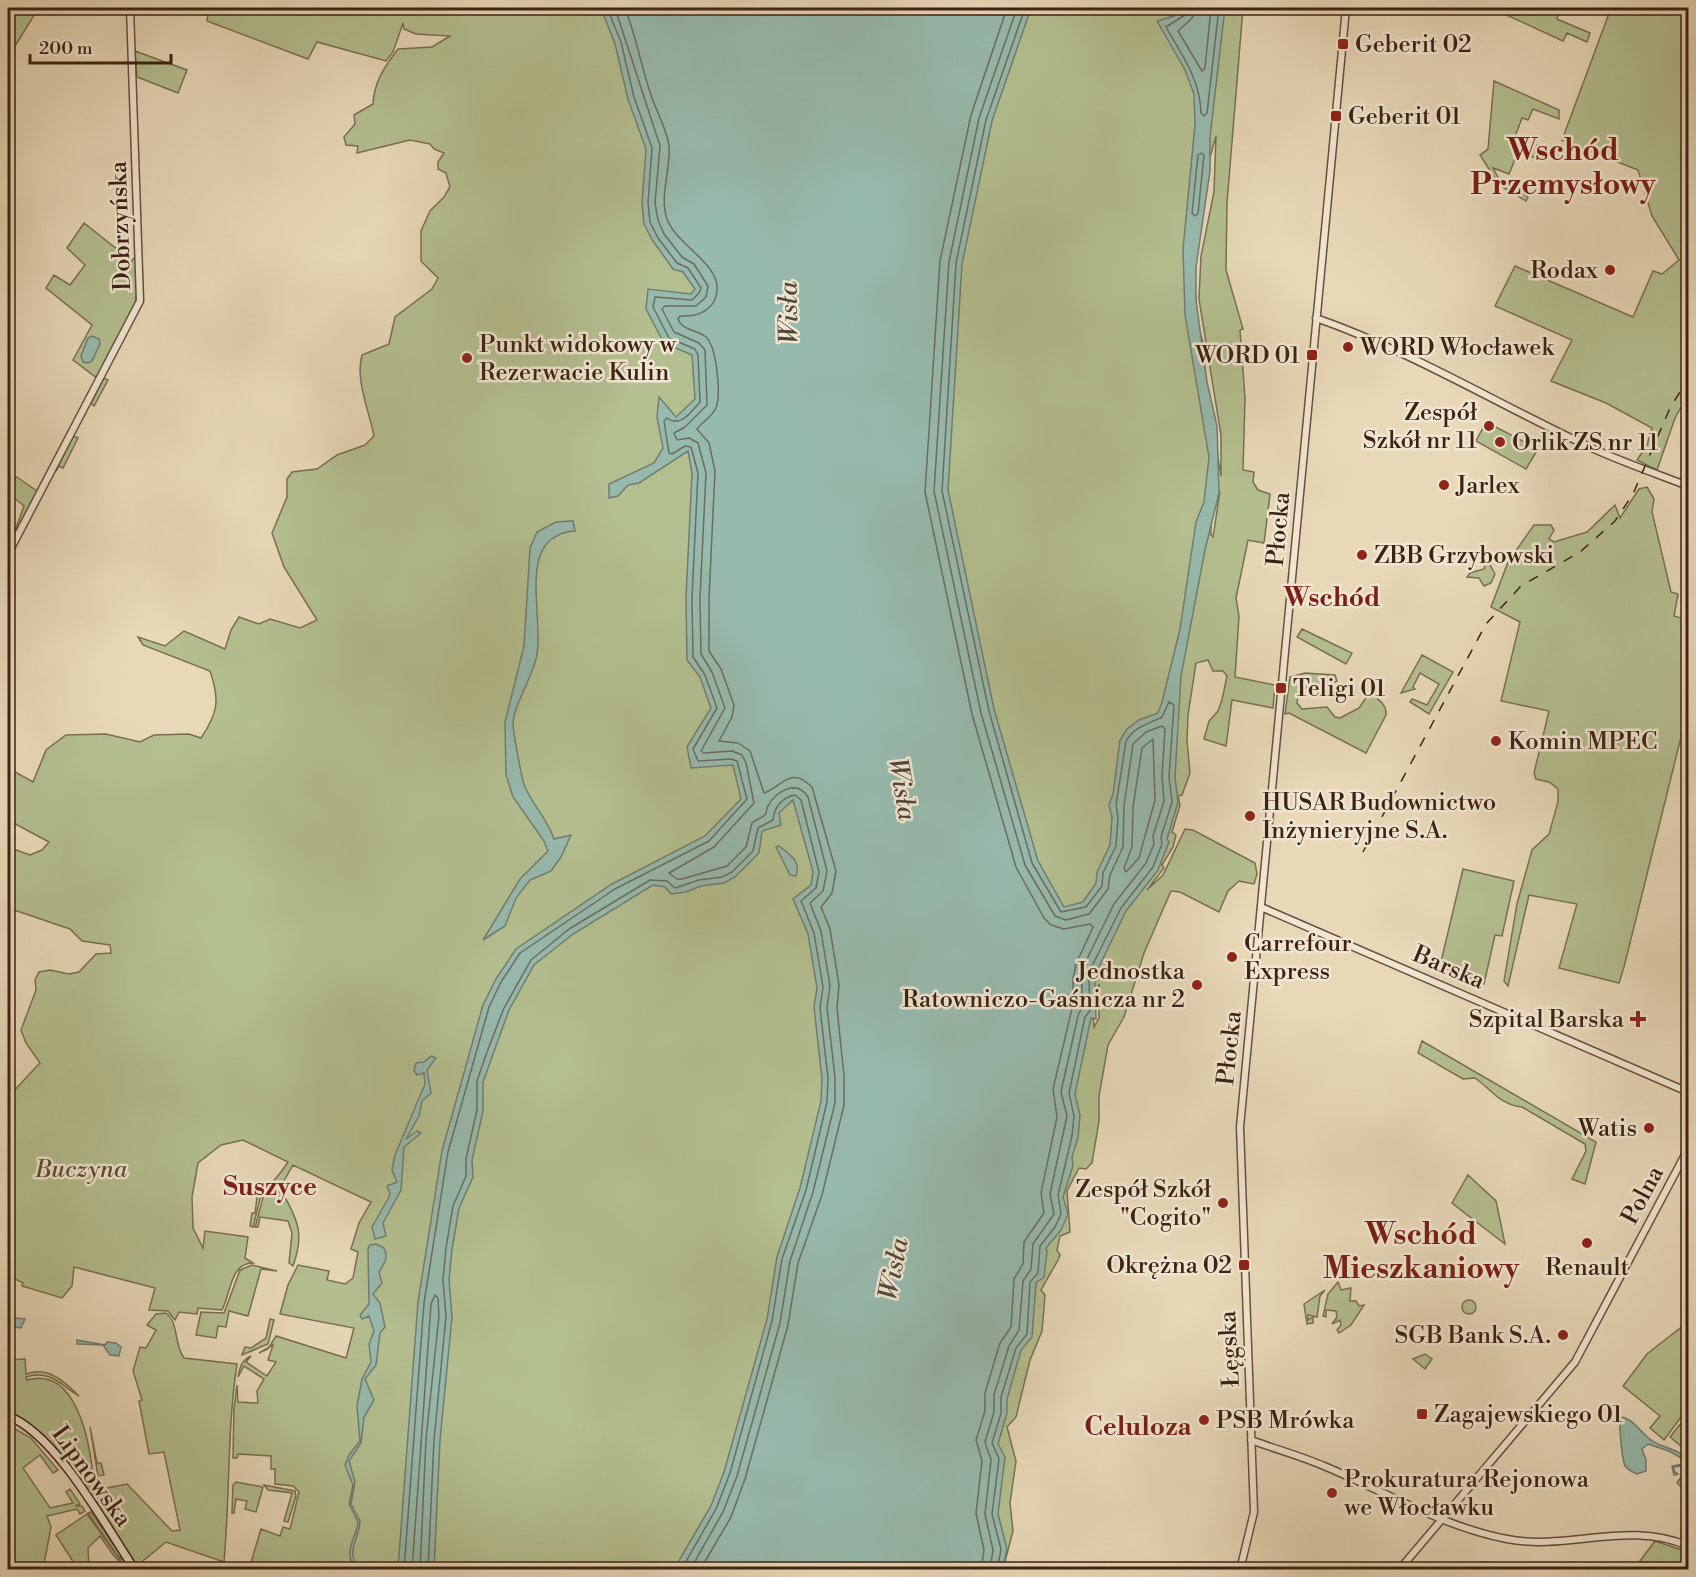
<svg xmlns="http://www.w3.org/2000/svg" width="1696" height="1577" font-family="'Libre Bodoni',serif">
<style>
.green{fill:#b4bf90;stroke:#787052;stroke-width:1.5;fill-rule:evenodd}
.water{fill:#97baae;stroke:#737d70;stroke-width:1.5}
.lines{fill:none;stroke-linecap:round;stroke-linejoin:round}
.shore{stroke:#6a6e61;stroke-width:1.5}
.tertiary-casing{stroke:#68503d;stroke-width:9}
.secondary-casing{stroke:#3d2214;stroke-width:10}
.tertiary{stroke:#f0e6d1;stroke-width:6}
.secondary{stroke:#f0e6d1;stroke-width:7}
.rail{stroke:#3d2214;stroke-width:1.5;stroke-dasharray:10 10;stroke-linecap:butt}
.poi-dot{fill:#8f2418;stroke:#f0e6d1;stroke-width:2}
.labels{text-anchor:middle;stroke-width:5;stroke-linejoin:round;paint-order:stroke}
.poi-label{font-size:24px;fill:#3d2214;stroke:#f0e6d1;text-anchor:start}
.street-label{font-size:24px;fill:#3d2214;stroke:#f0e6d1}
.park-label{font-size:24px;font-style:italic;fill:#5b4933;stroke:#f0e6d1}
.water-label{font-size:26px;font-style:italic;fill:#54483a;stroke:#f0e6d1}
.neighbourhood-label{font-size:26px;font-weight:bold;fill:#7a1f14;stroke:#f0e6d1}
.district-label{font-size:30px;font-weight:bold;fill:#7a1f14;stroke:#f0e6d1}
</style>
<rect width="100%" height="100%" fill="#e8d8b8"/>
<filter id="stains"><feTurbulence type="fractalNoise" baseFrequency=".00333" numOctaves="4"/><feColorMatrix values="0 0 0 0 .2 0 0 0 0 .09 0 0 0 0 .02 0 0 0 .5 -.17"/></filter>
<radialGradient id="worn" r=".72"><stop offset=".6" stop-color="#630" stop-opacity="0"/><stop offset="1" stop-color="#630" stop-opacity=".3"/></radialGradient>
<path class="green" d="M18 8 38 9 15 46 8 40V24Z
M209 8H247L262 13 263 11 254 8H1243L1227 203 1226 270 1243 329 1240 330 1245 398 1243 470 1254 472 1253 482 1258 490 1270 494 1264 543 1248 540 1236 598 1239 616 1235 677 1275 685 1273 708 1232 700 1226 746 1204 739 1209 721 1218 711 1222 700 1227 676 1223 671H1213L1208 660 1196 663 1188 715 1187 741 1190 773 1182 795 1178 796 1180 805 1172 832 1176 835 1173 847 1162 865 1164 868 1147 890 1163 875 1185 829 1193 830 1255 863 1257 874 1254 884 1239 881 1228 891 1219 912 1180 892 1171 891 1144 953 1124 1017 1108 1045 1099 1096V1121L1092 1163 1086 1169 1079 1168 1067 1191 1070 1232 1060 1236 1057 1250 1060 1255 1058 1260 1041 1290 1045 1295 1042 1331 1030 1360 1016 1417 1007 1427 1016 1461 1010 1503 1013 1531 1003 1569H249L261 1529 280 1536 283 1527 290 1529 299 1492 293 1486 275 1484V1469H271V1456L238 1454 237 1458H233L234 1408 237 1385 238 1402 258 1403 257 1391 264 1379 244 1366 238 1377C240 1367 241 1361 251 1356L246 1362 267 1376 276 1362 268 1360 273 1345 259 1353 268 1349 276 1336 346 1358 354 1328 280 1314 288 1285 298 1265 329 1271 327 1280 345 1284 353 1278 358 1252 351 1249 359 1223 371 1202 293 1165 281 1186 256 1189 235 1186 236 1182C269 1187 268 1192 288 1162L243 1140 221 1145 198 1163 192 1197 193 1228 203 1248 205 1231 248 1237 245 1258 253 1263C230 1263 231 1293 222 1310L198 1308 197 1314 179 1312 175 1320 168 1311 149 1310 155 1288 74 1267 72 1286 62 1298 22 1286 23 1283 8 1275V1097C19 1086 28 1075 40 1063L26 1043 21 1030 36 990 35 980 39 972 50 970 69 974 79 972 96 954 111 953 110 945 82 941 70 929 8 908V843L16 850 30 855 42 850 49 842 8 820V789L12 782 8 779V768L33 782 46 750 66 735 106 734 140 742 154 735 189 734 201 738C218 713 220 700 210 671L143 645 138 637 165 646 184 631 225 649 231 630 239 617 259 624 270 619 300 628 317 620 284 567 272 533 287 497V479L292 472 317 469 337 455 365 445 374 436C369 410 355 380 362 355L389 344 395 317 432 289 438 278 421 261V231L430 211 444 197 450 187 446 173 438 169V162L444 153 434 149 430 144 410 140 357 153 358 146 346 145 344 137 355 124 354 115 373 104C374 82 385 66 398 49L432 47 450 36 416 34 404 29 403 23 393 52 386 61 317 42 308 59 207 21ZM1216 136 1214 192 1201 256 1199 299 1221 435V476L1203 365 1204 346 1197 322 1193 254 1206 171ZM1220 491 1213 537 1211 535C1210 519 1216 506 1220 491ZM1099 984V1018L1094 1027 1092 1002Z
M1500 8H1553L1559 10 1557 19 1590 33 1587 42 1567 33 1563 41 1500 12Z
M1611 8H1688V395L1675 418 1657 470 1637 460 1647 445 1652 428 1606 403 1551 381 1572 340 1495 306 1515 266 1633 317 1653 271 1662 274 1679 260 1652 216 1638 170 1562 140Z
M135 51 187 70 178 93 137 77Z
M1494 81 1559 110V119L1533 109 1528 120 1522 118 1514 139 1535 149 1537 145 1548 150 1542 160 1518 152 1509 174 1493 168 1500 181 1528 197 1526 201 1499 185 1480 155 1488 149Z
M84 223 132 261 134 258 137 260V290L135 304 97 378 73 360 92 325 46 288 54 275 70 285 85 265 67 248Z
M104 378 108 380 94 406 91 403Z
M1486 422 1538 449 1526 469 1476 441Z
M73 436 78 438 63 468 59 466 56 471Z
M8 471 37 491 13 536 24 506 8 493Z
M1647 487 1654 499 1652 512 1671 592 1678 594 1674 616 1688 620V709L1624 967 1619 983 1559 968 1577 904 1529 895 1508 986 1504 981 1517 904 1532 850 1549 834 1558 802V789L1549 782 1536 779 1534 773 1549 711 1501 701 1520 622 1491 607 1508 562 1534 525H1551L1554 530 1549 539 1554 542 1587 532 1615 505 1620 518 1639 489Z
M1486 561H1488L1495 574 1491 583 1484 586 1479 578 1467 577 1470 573 1484 569Z
M1302 629 1352 653 1346 664 1297 637Z
M1422 655 1453 672 1429 714 1410 702 1412 699 1427 705 1439 684 1420 673 1413 687 1415 689 1401 693Z
M1305 673 1335 675 1337 681 1324 686 1323 693 1310 688H1299L1297 703 1302 709 1327 707 1335 717 1340 718 1359 708 1368 695C1378 697 1387 705 1386 715L1366 753 1289 713 1285 714 1290 677Z
M1463 869 1514 881 1502 936 1495 935 1484 984 1440 966Z
M1422 1041 1596 1142 1585 1184 1572 1179 1586 1151 1585 1144 1522 1107C1500 1105 1491 1089 1475 1078L1463 1079 1418 1053Z
M1468 1175 1496 1201 1505 1244 1452 1203Z
M234 1189 262 1192 253 1227 250 1226 252 1213H255L257 1198 254 1194Z
M265 1191H278L283 1194C299 1221 304 1236 293 1266L289 1263 292 1233 288 1221 260 1217 258 1227H255Z
M252 1265 277 1271 261 1269 248 1316 229 1311 226 1327 218 1326 216 1338 196 1335 201 1312 224 1313 240 1270Z
M1338 1282 1341 1290 1351 1288 1350 1301H1356L1359 1306 1364 1305 1351 1325 1339 1333 1337 1330 1341 1325 1340 1320 1332 1324 1337 1317 1336 1311 1326 1310V1317L1323 1316 1328 1294Z
M1325 1290 1320 1296 1317 1317 1308 1315V1320L1313 1317V1323L1307 1324 1304 1304Z
M1462 1307a7 7 0 1 1 14 0a7 7 0 1 1-14 0Z
M166 1313C179 1323 174 1345 184 1358L237 1364C227 1429 230 1496 224 1562L166 1542 138 1565 139 1569 96 1506 102 1489 127 1484 172 1531 180 1530 164 1452 149 1454 139 1401 142 1400 133 1371 140 1347 146 1348 156 1330 147 1325 156 1314Z
M270 1319 274 1320 268 1344 242 1355 245 1347 251 1348 266 1338Z
M1688 1322V1416L1684 1413 1664 1440 1650 1428 1660 1416 1623 1386 1647 1354Z
M1425 1354 1432 1359 1425 1369 1413 1359Z
M25 1359 26 1374C48 1366 64 1381 79 1396 62 1386 50 1369 26 1377L27 1380C82 1364 94 1461 94 1498H90C66 1463 48 1430 8 1412V1360Z
M1686 1417 1688 1419V1452L1670 1437Z
M8 1425 31 1438 58 1470 53 1473 40 1455 23 1468 50 1508 73 1503 66 1492 70 1489 80 1504 75 1506H82L85 1511 80 1514 77 1509 47 1516 51 1527 43 1569H16L8 1563Z
M90 1427 97 1463H101L104 1475 98 1476Z
M1688 1467V1494L1677 1483Z
M236 1482 263 1487 256 1512 245 1509 247 1501 236 1499 234 1513H232L233 1485Z
M264 1485 295 1491 296 1496 288 1522 284 1521 292 1493 268 1490Z
M91 1512 124 1560 125 1562 117 1555 88 1513Z
M87 1514 125 1567 114 1556 100 1536 88 1548 89 1569H77L78 1564 74 1563 56 1535Z
M1655 1541 1688 1552V1569H1634Z"/>
<path class="water" d="M601 8H1031L992 121 962 264 948 490 994 709 1038 861 1064 907 1083 902 1096 883 1097 872 1110 845 1112 817 1109 805 1113 794 1120 740 1127 729 1139 720 1158 713 1162 702 1180 629 1196 522 1204 502 1209 457 1185 315 1183 249 1195 125 1194 94 1185 70 1157 21 1174 16 1182 8H1225L1210 137V171L1196 267V300L1207 382 1217 426 1219 493 1205 550 1181 676 1175 777 1178 802 1167 839 1169 842 1158 870 1126 911 1098 969 1095 981 1096 1019 1091 1018 1075 1094 1080 1115 1078 1137 1072 1157 1073 1166 1063 1197 1068 1214 1061 1230 1046 1248 1047 1252 1044 1277 1036 1283 1032 1337 1021 1350 1007 1399V1413L998 1444 1005 1457 998 1514 1007 1549 1003 1569H674L711 1506 724 1472 767 1319 777 1257 800 1188 821 1101 822 1079 814 1007 817 988 808 934 793 899 811 885 813 872 793 800 779 813 781 825 762 831 759 853 735 877 724 883 701 886 686 892 671 894 665 887 653 885 573 934 534 965 509 1010 483 1082V1111L472 1160 473 1177 459 1208 452 1249 449 1280 452 1317 440 1440 434 1569H398L418 1302 442 1151 483 1005 496 979 516 949 612 884 705 836 741 799 733 765 691 768 687 747 711 708 700 677 687 660 686 597 692 473 688 451 639 483 628 485 618 496 609 498V484L654 463 663 448 657 417 659 397 676 417 695 399 692 355 664 343 646 309 648 289 691 294 695 289 683 272 673 269 653 241 644 224 642 203 646 149 628 99 615 44Z
M92 336 99 339 100 344 92 361 88 363 83 362 81 356 88 338Z
M573 521 575 531C515 535 544 614 537 654 534 675 513 706 513 724 513 731 522 781 525 787 533 806 547 818 554 839L571 835 561 857 551 871 530 880 516 898 505 926 483 940 520 879 548 851 544 841 513 797 506 775 505 722 524 646 530 548 537 532 556 522Z
M779 846C789 854 802 861 796 876L790 875 776 847Z
M431 1056 436 1058 427 1070 431 1093 422 1101 419 1116 406 1139 417 1131 421 1133 404 1147 401 1190 383 1223 386 1236 375 1239 372 1227 388 1199 390 1194 387 1186 397 1182 392 1170 395 1155 425 1084 424 1073 417 1075 414 1070 416 1063 424 1062Z
M376 1244 384 1248C389 1259 384 1263 379 1272L382 1283 373 1294 380 1303 385 1327 380 1333 376 1365 365 1379 374 1400 364 1417 361 1443 349 1461 355 1482 351 1504 360 1521C359 1540 345 1551 359 1569H357C341 1553 356 1540 358 1522L349 1504 353 1485 345 1465 349 1455 360 1441 357 1406 362 1379 371 1362 369 1344 374 1331 369 1316 362 1319 360 1315 369 1304 368 1249 370 1245Z
M8 1317 25 1319 21 1328 8 1326Z
M77 1340 105 1345 107 1342 116 1343 121 1347 119 1356 110 1355 103 1345 77 1344Z
M1621 1417C1633 1418 1642 1434 1651 1440 1664 1449 1679 1448 1688 1461L1687 1465 1674 1467V1471L1678 1474 1674 1475 1672 1466 1683 1464 1685 1460 1669 1451 1648 1444 1642 1449 1646 1460V1471L1637 1474C1633 1472 1628 1470 1625 1466 1622 1459 1618 1421 1621 1417Z"/>
<g class="lines">
<path class="shore" d="M615 8 660 146 655 203 658 220 664 234 682 257 694 264 708 286 706 297 696 306H665L662 309 674 332 699 343 705 350 707 405 685 427 674 433 677 440 689 438 698 443 706 473 700 598 701 654 712 672 725 708 701 751 704 753 732 751 742 755 746 763 754 803 714 847 669 873 677 879H682L727 866 746 847 752 823C755 820 762 818 765 815 767 813 766 809 768 806 776 791 797 779 808 797L827 871 823 891 810 903 821 931 830 986 827 1008 835 1077V1103L813 1192 790 1261 780 1323 737 1476 723 1512 690 1570
M625 8C636 36 641 66 651 95 656 111 667 129 669 146 671 170 659 196 667 219 676 245 720 263 717 291 715 311 697 317 680 316L678 319C682 330 696 330 705 336 717 345 721 395 716 408 712 417 702 422 697 429L709 443 715 471 709 598V651L721 669 734 705 732 717 719 741 738 743 750 751 764 793C782 787 790 765 812 787L836 871 832 893 821 907 830 929 839 985 837 1008 844 1076V1105L822 1195 798 1263 788 1325 745 1479 731 1517 700 1570
M1188 8 1185 15 1166 27C1182 56 1200 78 1201 113L1204 116 1207 113 1219 8
M1195 8 1192 18 1178 31 1202 71 1205 68 1211 8
M1201 153 1204 155 1198 214 1195 216 1192 213 1198 155Z
M1153 739 1155 800 1139 858 1126 872 1124 868 1132 847 1133 807 1142 748Z
M404 1570 424 1303 448 1152 489 1007 501 982 520 953 615 889 709 841 747 799 737 761 731 759 698 761 693 749 717 708 705 675 693 657 692 597 698 473 691 447 685 446 672 454 669 453 664 421 667 418C680 428 691 412 700 402L698 355 695 349 669 338 653 307 655 297 692 300 699 293 701 288 688 268 677 263 658 238 650 222 648 203 652 148 634 97 621 42 607 8
M412 1570 431 1304 435 1295 438 1298 439 1316 426 1439 420 1570
M428 1570 434 1440 446 1316 443 1280 446 1248 453 1206 466 1176V1159L477 1110V1081L487 1052 504 1008 531 960 569 929 650 880 667 881 675 888 699 880 722 877 732 872 753 851 758 828 773 820C774 808 782 797 795 795L801 800 819 872 816 888 801 901 814 933 823 987 820 1008 828 1078 827 1102 806 1190 782 1259 772 1321 730 1473 716 1509 681 1570
M981 1570 984 1550 976 1513 982 1461 976 1440 985 1411V1393L1000 1343 1011 1327 1014 1279 1023 1264 1024 1242 1044 1213 1041 1193 1057 1117 1053 1089 1073 1004V979L1076 964 1093 927 1090 924 1064 929 1051 925 1044 918 1016 867 972 714 925 492 940 261 971 115 1007 8
M990 1570 993 1550 985 1514 991 1460 985 1442 994 1412V1395L1009 1346 1019 1330 1023 1281 1031 1269 1033 1244 1054 1214 1050 1194 1067 1116 1061 1092 1078 1016 1082 1007V979L1085 963 1114 904 1146 863 1154 844 1153 836 1164 801 1162 777 1165 729 1162 726 1146 732 1133 744 1124 806 1123 847 1110 875 1108 889 1089 914 1066 920 1055 916 1025 865 981 713 934 491 949 262 979 118 1017 8
M997 1570 1001 1549 992 1514 999 1459 992 1443 1001 1413V1397L1016 1348 1027 1334 1030 1282 1038 1273 1040 1246 1055 1227 1061 1214 1058 1195 1072 1136 1074 1116 1069 1093 1085 1017 1090 1011 1089 981 1092 966 1121 908 1153 867 1162 844 1161 837 1172 802 1169 777 1174 705 1169 702 1162 717C1147 725 1135 726 1126 741L1116 805 1118 817 1116 846 1103 873 1102 886 1086 907 1061 912 1032 863 989 711 942 491 956 263 986 120 1025 8"/>
<g class="tertiary-casing">
<path id="tertiary" d="M1316 318C1413 352 1501 406 1594 449 1625 463 1657 474 1688 486
M8 554 140 301 130 8
M1261 907 1688 1092
M1251 1440C1275 1449 1301 1456 1324 1466 1384 1491 1443 1527 1507 1539 1569 1551 1628 1520 1688 1546
M1240 1570 1254 1512 1240 1127 1346 8
M1399 1570 1575 1362 1688 1149"/>
</g>
<g class="secondary-casing">
<path id="secondary" d="M8 1416C56 1434 105 1525 135 1570"/>
</g>
<use href="#tertiary" class="tertiary"/>
<use href="#secondary" class="secondary"/>
<path class="rail" d="M1363 852 1486 624 1521 586 1580 552 1615 521 1633 494 1670 408 1688 379"/>
</g>
<g class="poi-dot">
<rect x="1337" y="38" width="12" height="12" rx="3"/>
<rect x="1330" y="110" width="12" height="12" rx="3"/>
<circle cx="1610" cy="270" r="6"/>
<circle cx="1348" cy="347" r="6"/>
<rect x="1306" y="349" width="12" height="12" rx="3"/>
<circle cx="467" cy="358" r="6"/>
<circle cx="1489" cy="426" r="6"/>
<circle cx="1500" cy="442" r="6"/>
<circle cx="1444" cy="485" r="6"/>
<circle cx="1362" cy="555" r="6"/>
<rect x="1275" y="682" width="12" height="12" rx="3"/>
<circle cx="1496" cy="741" r="6"/>
<circle cx="1250" cy="816" r="6"/>
<circle cx="1232" cy="957" r="6"/>
<circle cx="1197" cy="985" r="6"/>
<path d="M1635 1010h6v6h6v6h-6v6h-6v-6h-6v-6h6z"/>
<circle cx="1649" cy="1128" r="6"/>
<circle cx="1223" cy="1203" r="6"/>
<circle cx="1587" cy="1243" r="6"/>
<rect x="1238" y="1259" width="12" height="12" rx="3"/>
<circle cx="1563" cy="1335" r="6"/>
<rect x="1416" y="1408" width="12" height="12" rx="3"/>
<circle cx="1204" cy="1420" r="6"/>
<circle cx="1332" cy="1493" r="6"/>
</g>
<g class="labels">
<g class="poi-label">
<text x="1355" y="52">Geberit 02</text>
<text x="1348" y="124">Geberit 01</text>
<text x="1598" y="278" text-anchor="end">Rodax</text>
<text x="479" y="352">Punkt widokowy w<tspan x="479" dy="28">Rezerwacie Kulin</tspan></text>
<text x="1360" y="355">WORD Włocławek</text>
<text x="1300" y="363" text-anchor="end">WORD 01</text>
<text x="1477" y="420" text-anchor="end">Zespół<tspan x="1477" dy="28">Szkół nr 11</tspan></text>
<text x="1512" y="450">Orlik ZS nr 11</text>
<text x="1456" y="493">Jarlex</text>
<text x="1374" y="563">ZBB Grzybowski</text>
<text x="1293" y="696">Teligi 01</text>
<text x="1508" y="749">Komin MPEC</text>
<text x="1262" y="810">HUSAR Budownictwo<tspan x="1262" dy="28">Inżynieryjne S.A.</tspan></text>
<text x="1244" y="951">Carrefour<tspan x="1244" dy="28">Express</tspan></text>
<text x="1185" y="979" text-anchor="end">Jednostka<tspan x="1185" dy="28">Ratowniczo-Gaśnicza nr 2</tspan></text>
<text x="1624" y="1027" text-anchor="end">Szpital Barska</text>
<text x="1637" y="1136" text-anchor="end">Watis</text>
<text x="1211" y="1197" text-anchor="end">Zespół Szkół<tspan x="1211" dy="28">"Cogito"</tspan></text>
<text x="1232" y="1273" text-anchor="end">Okrężna 02</text>
<text x="1587" y="1275" text-anchor="middle">Renault</text>
<text x="1551" y="1343" text-anchor="end">SGB Bank S.A.</text>
<text x="1434" y="1422">Zagajewskiego 01</text>
<text x="1216" y="1428">PSB Mrówka</text>
<text x="1344" y="1487">Prokuratura Rejonowa<tspan x="1344" dy="28">we Włocławku</tspan></text>
</g>
<g class="street-label">
<text transform="translate(120 226) rotate(-92)" y="8">Dobrzyńska</text>
<text transform="translate(1278 529) rotate(-85)" y="8">Płocka</text>
<text transform="translate(1449 967) rotate(23)" y="8">Barska</text>
<text transform="translate(1229 1048) rotate(-84)" y="8">Płocka</text>
<text transform="translate(1642 1195) rotate(-62)" y="8">Polna</text>
<text transform="translate(1229 1349) rotate(-93)" y="8">Łęgska</text>
<text transform="translate(92 1476) rotate(54)" y="8">Lipnowska</text>
</g>
<g class="park-label">
<text x="81" y="1177">Buczyna</text>
</g>
<g class="water-label">
<text transform="translate(788 313) rotate(-91)" y="9">Wisła</text>
<text transform="translate(903 789) rotate(80)" y="9">Wisła</text>
<text transform="translate(893 1269) rotate(-79)" y="9">Wisła</text>
</g>
<g class="neighbourhood-label">
<text x="1332" y="606">Wschód</text>
<text x="270" y="1195">Suszyce</text>
<text x="1138" y="1435">Celuloza</text>
</g>
<g class="district-label">
<text x="1563" y="160">Wschód<tspan x="1563" dy="34">Przemysłowy</tspan></text>
<text x="1421" y="1244">Wschód<tspan x="1421" dy="34">Mieszkaniowy</tspan></text>
</g>
</g>
<rect width="1696" height="1577" fill="none" stroke="#e8d8b8" stroke-width="30"/>
<rect x="9" y="9" width="1678" height="1559" fill="none" stroke="#3d2214" stroke-width="3"/>
<rect x="15" y="15" width="1666" height="1547" fill="none" stroke="#3d2214" stroke-width="1.5"/>
<path d="M30 54v9h141v-9" fill="none" stroke="#3d2214" stroke-width="3"/>
<text x="39" y="54" font-size="18" fill="#3d2214" stroke="#f0e6d1" stroke-width="4.5" paint-order="stroke">200 m</text>
<rect width="100%" height="100%" filter="url(#stains)"/>
<rect width="100%" height="100%" fill="url(#worn)"/>
</svg>
